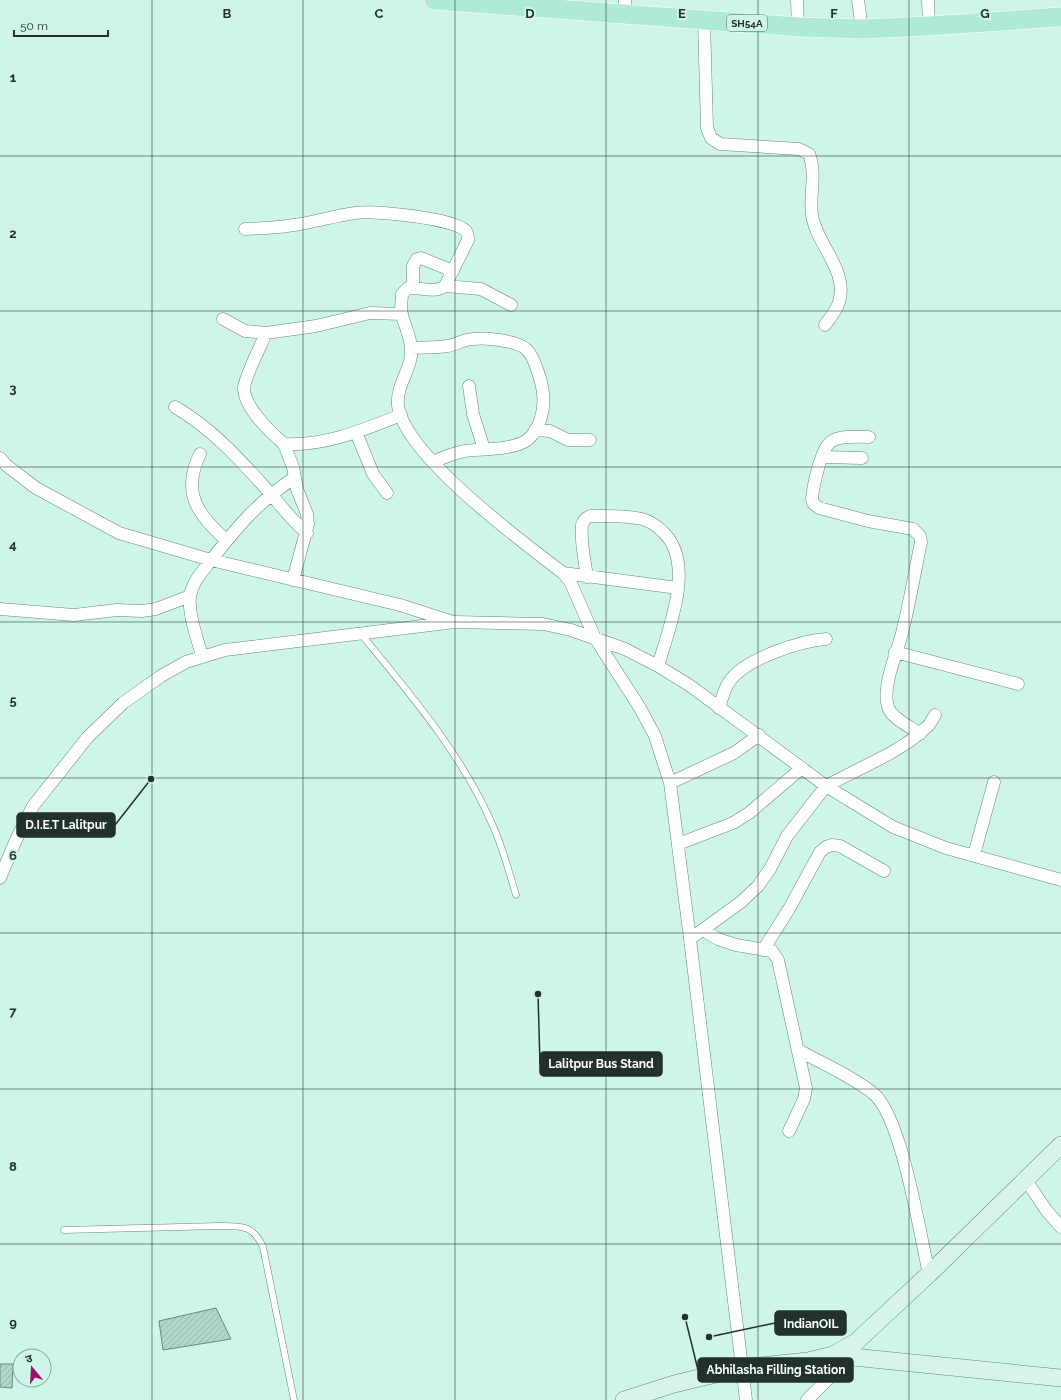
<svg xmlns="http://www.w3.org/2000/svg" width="1061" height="1400" font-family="Raleway,'Noto Sans Devanagari',sans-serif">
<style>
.building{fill:url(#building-hatch);stroke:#678b7e}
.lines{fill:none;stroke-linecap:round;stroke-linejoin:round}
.lane-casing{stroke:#63877a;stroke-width:7}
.street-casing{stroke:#63877a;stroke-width:13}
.secondary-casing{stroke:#63877a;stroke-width:18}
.primary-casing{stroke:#fff;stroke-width:20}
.lane{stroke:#fff;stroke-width:6}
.street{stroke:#fff;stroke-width:12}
.secondary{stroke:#d6f4eb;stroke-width:17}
.primary{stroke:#aeead7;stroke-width:19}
.grid{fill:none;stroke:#22312c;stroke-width:1;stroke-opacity:0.55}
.labels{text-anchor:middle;stroke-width:4;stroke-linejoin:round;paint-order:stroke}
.shield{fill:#cef5e7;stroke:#566c64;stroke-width:1}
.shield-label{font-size:10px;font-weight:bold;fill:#22312c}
.grid-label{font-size:13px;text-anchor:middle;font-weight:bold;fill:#22312c;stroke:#cef5e7;stroke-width:4;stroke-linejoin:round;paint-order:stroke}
.leader{fill:none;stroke:#22312c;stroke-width:1.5}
.callout-dot{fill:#22312c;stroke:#cef5e7;stroke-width:1.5}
.callout{fill:#22312c;stroke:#22312c;stroke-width:1.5}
.callout-label{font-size:12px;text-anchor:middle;font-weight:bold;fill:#fff}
</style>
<defs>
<pattern id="building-hatch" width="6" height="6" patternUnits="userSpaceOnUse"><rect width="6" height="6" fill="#b0d6c8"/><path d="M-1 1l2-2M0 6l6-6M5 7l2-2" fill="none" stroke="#97b8ac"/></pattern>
</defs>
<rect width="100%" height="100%" fill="#cef5e7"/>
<path class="building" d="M216 1308 231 1339 163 1350 159 1321Z
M0 1364H13L12 1388 0 1387Z"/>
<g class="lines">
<g class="lane-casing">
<path id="lane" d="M361 634C410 694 462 754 493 826 503 848 509 872 516 895
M64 1230 219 1226C242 1226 253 1225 263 1247L294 1400"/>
</g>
<g class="street-casing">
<path id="street" d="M797 0 798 27
M858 0 862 29
M928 0 929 26
M625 15V0
M704 20 707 128 711 138 720 144 799 149 809 154C817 174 809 194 812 215 816 244 849 271 839 302 837 310 830 318 825 325
M245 229C262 228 278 228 294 225 315 222 334 216 355 213 373 210 453 218 466 231 468 234 468 236 468 240L445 286C434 294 421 287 408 288L402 294C402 300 400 308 402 315 406 330 412 339 411 356 409 372 396 388 398 405 403 454 524 543 563 573L570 581 595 638 640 708 655 736 670 783 690 939 746 1400
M445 286 481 289 511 305
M413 287V266L417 259 421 258 453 271
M223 319 245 331 266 333 316 326 370 313 402 314
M266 333C261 346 245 376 244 388 244 407 270 432 284 444 326 446 363 430 401 415
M411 348C423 347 436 348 447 346 456 345 464 339 473 339 485 337 517 341 526 349 534 355 542 383 543 393 545 409 540 430 527 440 514 450 481 449 465 451 454 453 444 457 433 462
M469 386 473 414 484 449
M175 407C213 429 241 461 270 493 282 507 292 521 307 533
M535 430 550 431 568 440H590
M356 432 373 474 387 493
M869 437C858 437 841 435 832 441 821 447 813 487 812 499L813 503 819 508 868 521 913 529 920 536 921 542C915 571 910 601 903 629 899 649 881 686 888 707 891 718 911 727 920 734
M284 444 293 467 297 489 307 514 308 524 293 580
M200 454C181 493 198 515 226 540
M823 457 862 458
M0 458 6 465 36 488 119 533 211 560 400 605 450 621
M563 573 678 588
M587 577C585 562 580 540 582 525 583 521 586 518 590 516 607 516 625 515 642 519 650 521 657 526 663 532 696 563 669 628 658 666
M0 609 74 615 117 610 142 611 156 609 190 596
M895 652 1018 684
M202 656C197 637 188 615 190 596 193 580 203 571 212 559 238 526 258 502 294 478
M719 708C722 699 724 689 729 682 744 659 800 641 826 639
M670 783 734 753 759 735
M678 844 733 823 749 813 802 768
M974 855 994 782
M0 878 15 842 33 806 87 738 123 703 161 676 186 662 225 650 455 622 543 624 571 630 625 649 658 666 689 685 826 786 893 827 946 848 1061 880
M703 930 718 939 736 945 772 951 778 960 806 1088 804 1099 789 1131
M690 939 741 902 758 886 770 869 787 836 826 786 889 754 910 741 929 725 935 715
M763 950 789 909 820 852 826 847 832 845 840 846 884 871
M798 1050C823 1064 852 1076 874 1094 902 1118 920 1235 929 1274
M1026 1180 1046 1210 1061 1227
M807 1400 850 1357"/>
</g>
<g class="secondary-casing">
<path id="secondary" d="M833 1355 1061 1378
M624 1400 674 1384 741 1368 808 1361 833 1355 856 1342 929 1274 1061 1145"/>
</g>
<g class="primary-casing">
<path id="primary" d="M434 0 798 27 862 29 929 26 1061 17"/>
</g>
<use href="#lane" class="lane"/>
<use href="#street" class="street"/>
<use href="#secondary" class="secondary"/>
<use href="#primary" class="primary"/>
</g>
<path class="grid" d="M152 0V1400M303 0V1400M455 0V1400M606 0V1400M758 0V1400M909 0V1400M0 156H1061M0 311H1061M0 467H1061M0 622H1061M0 778H1061M0 933H1061M0 1089H1061M0 1244H1061"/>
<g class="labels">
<rect class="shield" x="727" y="15" width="40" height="16" rx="3"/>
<g class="shield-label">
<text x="747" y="27">SH54A</text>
</g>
</g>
<g class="grid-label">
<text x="227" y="18">B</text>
<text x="379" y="18">C</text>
<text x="530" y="18">D</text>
<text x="682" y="18">E</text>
<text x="834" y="18">F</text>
<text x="985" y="18">G</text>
<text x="13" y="82">1</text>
<text x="13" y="238">2</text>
<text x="13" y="393">3</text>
<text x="13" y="549">4</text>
<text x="13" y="705">5</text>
<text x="13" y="860">6</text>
<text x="13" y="1016">7</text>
<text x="13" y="1171">8</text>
<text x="13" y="1327">9</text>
</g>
<path class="leader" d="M151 779L115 825M538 994L540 1064M709 1337L775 1323M685 1317L698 1370"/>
<g class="callout-dot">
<circle cx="151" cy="779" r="4"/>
<circle cx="538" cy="994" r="4"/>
<circle cx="709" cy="1337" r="4"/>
<circle cx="685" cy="1317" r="4"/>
</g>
<g class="callout">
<rect x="17" y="813" width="98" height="24" rx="4"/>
<rect x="540" y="1052" width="122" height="24" rx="4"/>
<rect x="775" y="1311" width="71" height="24" rx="4"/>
<rect x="698" y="1358" width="155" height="24" rx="4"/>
</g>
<g class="callout-label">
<text x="66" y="829">D.I.E.T Lalitpur</text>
<text x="601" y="1068">Lalitpur Bus Stand</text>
<text x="811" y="1328">IndianOIL</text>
<text x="776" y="1374">Abhilasha Filling Station</text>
</g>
<g transform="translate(32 1368) rotate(342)"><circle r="19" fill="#cef5e7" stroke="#89a79c"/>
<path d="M0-3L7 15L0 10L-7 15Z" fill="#9a1366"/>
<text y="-6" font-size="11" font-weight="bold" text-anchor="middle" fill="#22312c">उ</text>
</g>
<path d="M14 30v6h94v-6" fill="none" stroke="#22312c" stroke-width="2"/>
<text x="20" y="30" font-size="12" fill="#22312c" stroke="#cef5e7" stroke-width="3" paint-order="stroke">50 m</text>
</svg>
